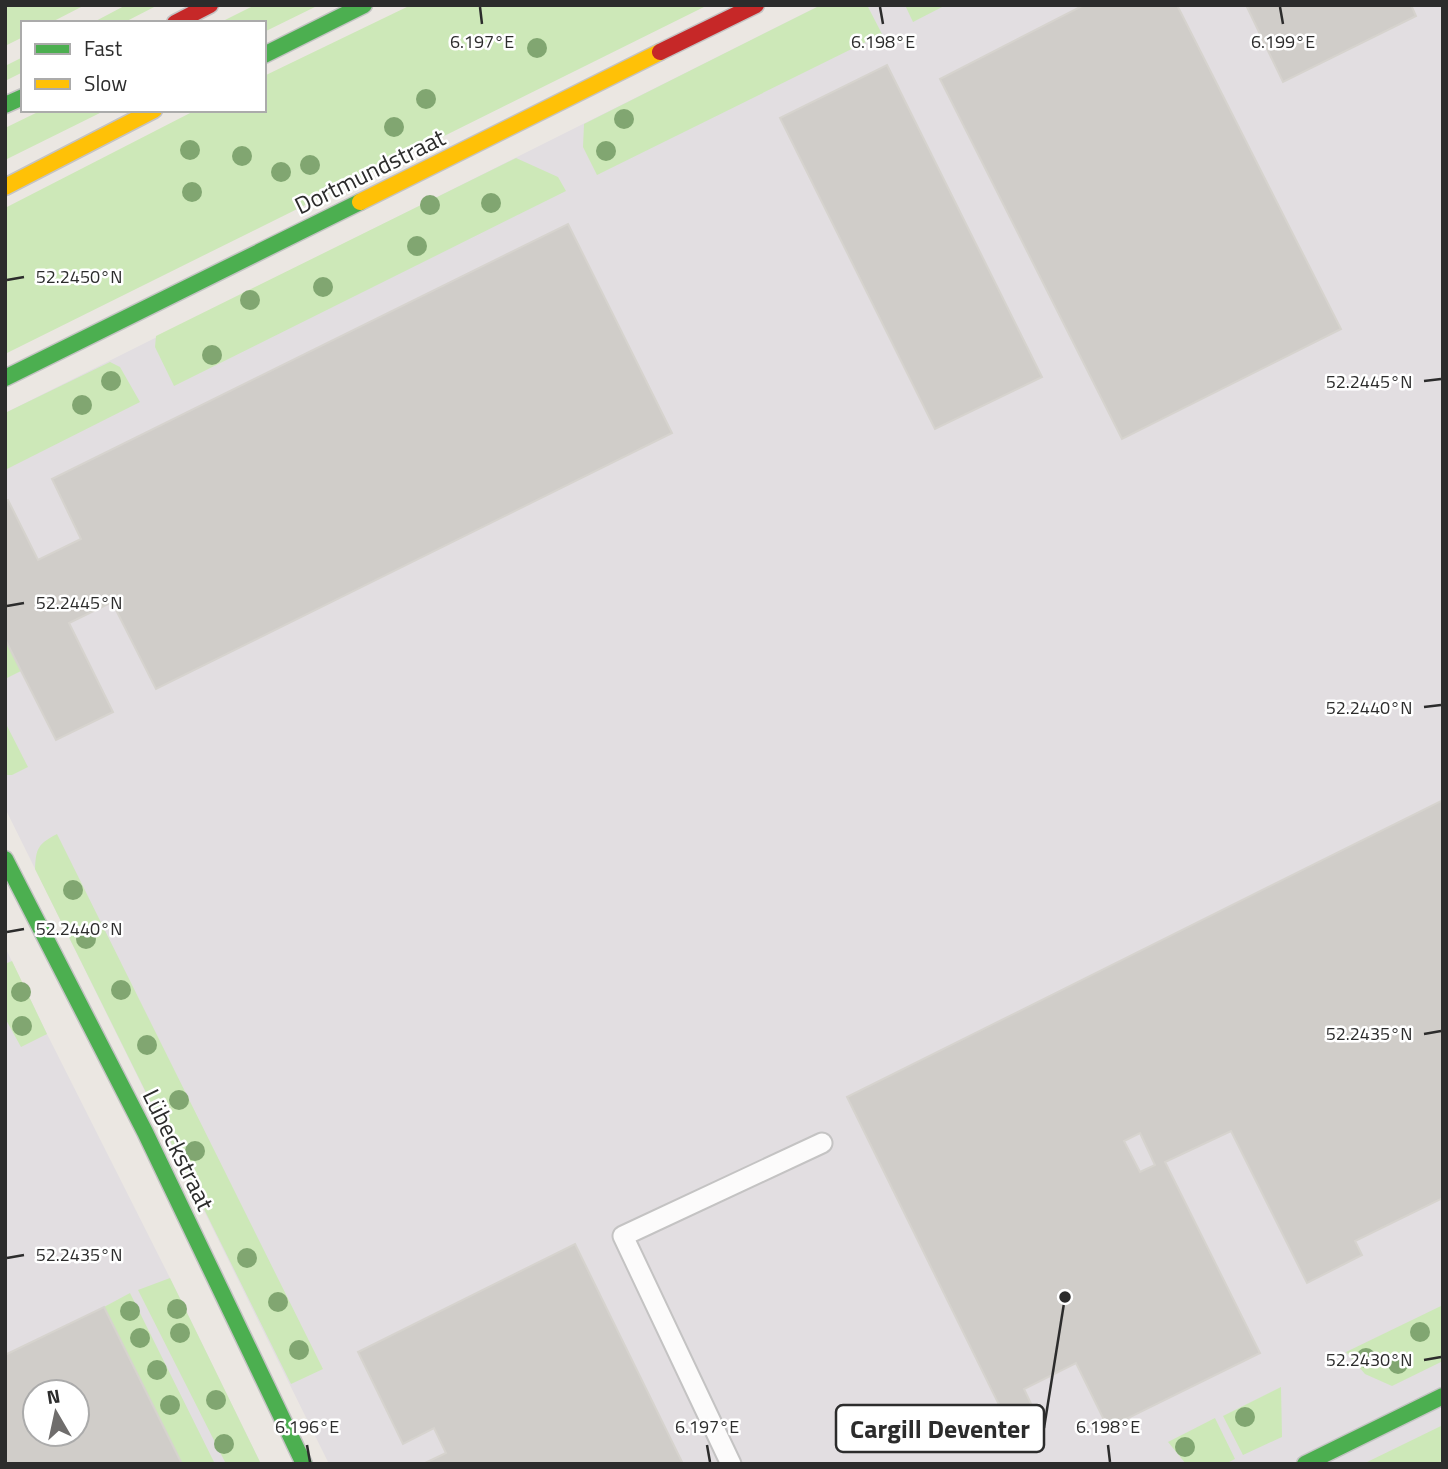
<svg xmlns="http://www.w3.org/2000/svg" width="1448" height="1469" font-family="'Titillium Web',sans-serif">
<style>
.industrial{fill:#e2dee1;fill-rule:evenodd}
.green{fill:#cde8b8}
.building{fill:#d0cdc9;stroke:#d6d3ce;stroke-width:2;fill-rule:evenodd}
.lines{fill:none;stroke-linecap:round;stroke-linejoin:round}
.lane-casing{stroke:#c4c3c3;stroke-width:23}
.fast-casing{stroke:#c4c3c3;stroke-width:19}
.slow-casing{stroke:#c4c3c3;stroke-width:19}
.jam-casing{stroke:#c4c3c3;stroke-width:19}
.lane{stroke:#fcfbfb;stroke-width:19}
.fast{stroke:#4caf50;stroke-width:16}
.slow{stroke:#ffc107;stroke-width:16}
.jam{stroke:#c62828;stroke-width:16}
.tree{fill:#81a671}
.ticks{fill:none;stroke:#2c2c2c;stroke-width:2.5}
.labels{text-anchor:middle;stroke-width:5;stroke-linejoin:round;paint-order:stroke}
.street-label{font-size:24px;fill:#2c2c2c;stroke:#fff}
.ticks-label{font-size:18px;text-anchor:middle;fill:#2c2c2c;stroke:#fff;stroke-width:5;stroke-linejoin:round;paint-order:stroke}
.leader{fill:none;stroke:#2c2c2c;stroke-width:2.5}
.callout-dot{fill:#2c2c2c;stroke:#fff;stroke-width:2.5}
.callout{fill:#fff;stroke:#2c2c2c;stroke-width:2.5}
.callout-label{font-size:26px;text-anchor:middle;font-weight:bold;fill:#2c2c2c}
</style>
<rect width="100%" height="100%" fill="#ebe7e2"/>
<path class="industrial" d="M821 5H1443V1464H329L5 808V413Z
M5 947 47 1034 170 1278 261 1464H5ZM35 1392H77V1434H35Z"/>
<path class="green" d="M5 5H85L50 23H23V37L5 46Z
M126 5H158L123 23H92Z
M255 5H319L264 32V23H219Z
M411 5H708L5 354V208L194 111 264 110V76Z
M821 5H867L882 34 597 175 583 147 584 124Z
M905 5H946L913 22Z
M23 57V72L5 81V66Z
M42 110H106L5 160V128Z
M516 158 558 177 566 191 174 386 155 347 156 336Z
M110 362 120 367 140 402 5 470V413Z
M5 639 21 671 5 679Z
M5 722 28 767 12 775H5Z
M57 834 323 1369 291 1384 35 869C36 848 38 844 57 834Z
M12 961 47 1034 21 1047 5 1018V964Z
M170 1278 261 1464H226L138 1290Z
M130 1293 215 1464H182L104 1307Z
M1443 1305V1361L1392 1386 1365 1374 1346 1352Z
M1281 1387 1282 1437 1243 1455 1223 1416Z
M1215 1418 1235 1459 1225 1464H1186L1168 1442Z
M1443 1425V1462L1439 1464H1363Z"/>
<path class="building" d="M1084 5H1177L1341 329 1122 439 940 79Z
M1246 5H1411L1416 16 1283 82Z
M887 65 1042 377 935 429 780 118Z
M568 224 672 433 156 689 112 602 69 623 113 712 56 740 5 639V501L8 500 38 560 81 539 52 479Z
M1443 800V1198L1355 1241 1362 1255 1307 1283 1231 1131 1165 1162 1260 1353 1108 1428 1076 1363 1024 1389 1034 1410 1008 1423 847 1097Z
M1140 1133 1155 1165 1140 1172 1124 1141Z
M575 1244 683 1464H423L446 1453 434 1428 403 1444 358 1352Z
M104 1307 182 1464H5V1355ZM35 1392H77V1434H35Z"/>
<g class="lines">
<g class="lane-casing">
<path id="lane" d="M731 1464 623 1236 822 1143"/>
</g>
<g class="fast-casing">
<path id="fast" d="M264 55 364 5
M5 105 23 97
M5 378 360 202
M5 859 145 1132 304 1464
M1305 1464 1443 1396"/>
</g>
<g class="slow-casing">
<path id="slow" d="M5 187 154 110
M360 202 660 52"/>
</g>
<g class="jam-casing">
<path id="jam" d="M175 23 210 5
M660 52 756 5"/>
</g>
<use href="#lane" class="lane"/>
<use href="#fast" class="fast"/>
<use href="#slow" class="slow"/>
<use href="#jam" class="jam"/>
</g>
<g class="tree">
<circle cx="537" cy="48" r="10"/>
<circle cx="426" cy="99" r="10"/>
<circle cx="624" cy="119" r="10"/>
<circle cx="394" cy="127" r="10"/>
<circle cx="190" cy="150" r="10"/>
<circle cx="606" cy="151" r="10"/>
<circle cx="242" cy="156" r="10"/>
<circle cx="310" cy="165" r="10"/>
<circle cx="281" cy="172" r="10"/>
<circle cx="192" cy="192" r="10"/>
<circle cx="491" cy="203" r="10"/>
<circle cx="430" cy="205" r="10"/>
<circle cx="417" cy="246" r="10"/>
<circle cx="323" cy="287" r="10"/>
<circle cx="250" cy="300" r="10"/>
<circle cx="212" cy="355" r="10"/>
<circle cx="111" cy="381" r="10"/>
<circle cx="82" cy="405" r="10"/>
<circle cx="73" cy="890" r="10"/>
<circle cx="86" cy="939" r="10"/>
<circle cx="121" cy="990" r="10"/>
<circle cx="21" cy="992" r="10"/>
<circle cx="22" cy="1026" r="10"/>
<circle cx="147" cy="1045" r="10"/>
<circle cx="179" cy="1100" r="10"/>
<circle cx="195" cy="1151" r="10"/>
<circle cx="247" cy="1258" r="10"/>
<circle cx="278" cy="1302" r="10"/>
<circle cx="177" cy="1309" r="10"/>
<circle cx="130" cy="1311" r="10"/>
<circle cx="1420" cy="1332" r="10"/>
<circle cx="180" cy="1333" r="10"/>
<circle cx="140" cy="1338" r="10"/>
<circle cx="299" cy="1350" r="10"/>
<circle cx="1366" cy="1358" r="10"/>
<circle cx="1398" cy="1364" r="10"/>
<circle cx="157" cy="1370" r="10"/>
<circle cx="216" cy="1400" r="10"/>
<circle cx="170" cy="1405" r="10"/>
<circle cx="1245" cy="1417" r="10"/>
<circle cx="224" cy="1444" r="10"/>
<circle cx="1185" cy="1447" r="10"/>
</g>
<path class="ticks" d="M480 7 482 24M880 7 883 24M1280 7 1283 24M7 280 24 277M1424 381 1441 379M7 606 24 603M1424 707 1441 705M7 932 24 929M1424 1034 1441 1031M7 1258 24 1255M1424 1360 1441 1357M307 1445 310 1462M707 1445 710 1462M1108 1445 1110 1462"/>
<g class="labels">
<g class="street-label">
<text transform="translate(370 172) rotate(-26)" y="8">Dortmundstraat</text>
<text transform="translate(178 1150) rotate(64)" y="8">Lübeckstraat</text>
</g>
</g>
<g class="ticks-label">
<text x="1283" y="48">6.199°E</text>
<text x="482" y="48">6.197°E</text>
<text x="883" y="48">6.198°E</text>
<text x="79" y="283">52.2450°N</text>
<text x="1369" y="388">52.2445°N</text>
<text x="79" y="609">52.2445°N</text>
<text x="1369" y="714">52.2440°N</text>
<text x="79" y="935">52.2440°N</text>
<text x="1369" y="1040">52.2435°N</text>
<text x="79" y="1261">52.2435°N</text>
<text x="1369" y="1366">52.2430°N</text>
<text x="307" y="1433">6.196°E</text>
<text x="707" y="1433">6.197°E</text>
<text x="1108" y="1433">6.198°E</text>
</g>
<path class="leader" d="M1065 1297L1044 1428"/>
<circle class="callout-dot" cx="1065" cy="1297" r="7"/>
<rect class="callout" x="836" y="1405" width="208" height="47" rx="7"/>
<g class="callout-label">
<text x="940" y="1438">Cargill Deventer</text>
</g>
<rect width="1448" height="1469" fill="none" stroke="#2c2c2c" stroke-width="14"/>
<rect x="21" y="21" width="245" height="91" fill="#ffffff" stroke="#ababab" stroke-width="2"/>
<rect x="35" y="44" width="35" height="10" fill="#4caf50" stroke="#ababab" stroke-width="2"/>
<text x="84" y="56" font-size="21" fill="#2c2c2c">Fast</text>
<rect x="35" y="79" width="35" height="10" fill="#ffc107" stroke="#ababab" stroke-width="2"/>
<text x="84" y="91" font-size="21" fill="#2c2c2c">Slow</text>
<g transform="translate(56 1413) rotate(351)"><circle r="33" fill="#ffffff" stroke="#ababab" stroke-width="2"/>
<path d="M0-5L12 26L0 18L-12 26Z" fill="#6f6d6c"/>
<text y="-10" font-size="19" font-weight="bold" text-anchor="middle" fill="#2c2c2c">N</text>
</g>
</svg>
